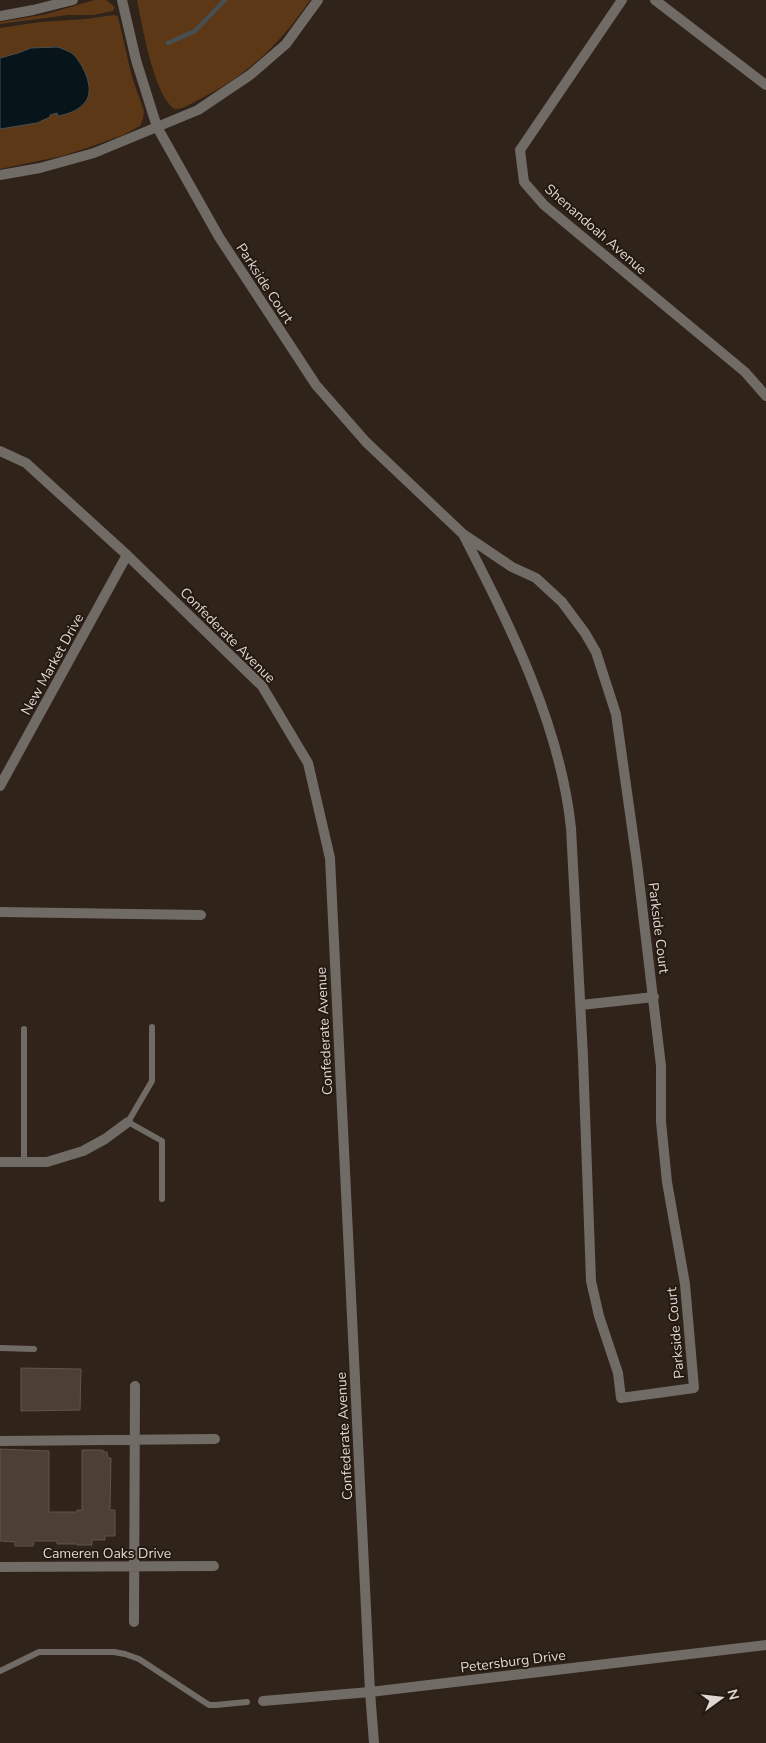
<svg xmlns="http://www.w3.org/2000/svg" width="766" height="1743" font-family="'Nunito Sans',sans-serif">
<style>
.green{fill:#5d3816}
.water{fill:#07151a;stroke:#484f51}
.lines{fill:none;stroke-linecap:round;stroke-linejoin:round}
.stream{stroke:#484f51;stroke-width:4.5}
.building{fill:#4c3f35;stroke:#615449}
.service{stroke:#716b66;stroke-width:6}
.minor{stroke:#716b66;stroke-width:10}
.labels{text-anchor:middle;stroke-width:4;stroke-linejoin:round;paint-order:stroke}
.street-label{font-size:14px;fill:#dfd7d1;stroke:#251a11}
</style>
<rect width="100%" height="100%" fill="#2f231a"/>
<path class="green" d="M94 0H106L115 7 113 11 93 15H68L0 24V22L47 14Z
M137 0H310C281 43 247 76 200 99 192 103 184 109 175 109 154 97 142 24 137 0Z
M114 15 118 17 132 77 144 111 143 119 140 126 123 135 90 147 62 156 0 169V28L40 22 86 19Z"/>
<path class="water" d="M58 47C63 49 69 51 73 54 83 64 95 88 86 101 80 110 69 114 58 116L57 113 50 115V117L37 123 0 129V58L18 53 31 48Z"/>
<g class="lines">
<path class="stream" d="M168 43 195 31 225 0"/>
</g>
<path class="building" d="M21 1368 81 1369 80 1410 21 1411Z
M0 1449 49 1451V1512H77V1510H82V1450H103V1452H107L108 1458H111L110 1510H115V1536H105V1540H92V1545H77V1544H57V1541H34L33 1546H15V1542L0 1541Z"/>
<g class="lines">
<path class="service" d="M152 1027V1081L128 1122 162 1141V1199
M24 1162V1029
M0 1348 34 1349
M0 1671 39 1652H114L125 1654 139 1659 209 1705H216L247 1702"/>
<path class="minor" d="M122 0 136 60 157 127 219 237 316 385 366 442 463 534 512 567 536 578 562 602 585 633 596 652 616 714 637 863 661 1066V1122L667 1182 685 1284 694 1388 621 1398 618 1373 599 1316 591 1281 583 1057 571 828C560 724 510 626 463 534
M622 0 520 150 524 182 544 205 745 372 766 396
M655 0 766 85
M0 16 33 10 73 0
M0 175 40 168 94 153 198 110 250 75 286 44 318 0
M0 451 26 463 127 555 262 686 308 763 330 858 370 1692 374 1743
M0 786 127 555
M0 912 201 915
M581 1005 654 997
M0 1162H47L83 1151 105 1139 128 1122
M0 1441 215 1439
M0 1567 214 1566
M134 1622 135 1386
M263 1701 370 1692 766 1645"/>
</g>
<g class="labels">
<g class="street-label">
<text transform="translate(596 229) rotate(41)" y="5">Shenandoah Avenue</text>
<text transform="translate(265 283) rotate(57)" y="5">Parkside Court</text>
<text transform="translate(228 635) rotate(45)" y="5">Confederate Avenue</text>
<text transform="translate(52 664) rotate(-61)" y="5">New Market Drive</text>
<text transform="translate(659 928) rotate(83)" y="5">Parkside Court</text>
<text transform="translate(324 1031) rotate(-93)" y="5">Confederate Avenue</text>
<text transform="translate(675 1333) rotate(-95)" y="5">Parkside Court</text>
<text transform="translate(344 1436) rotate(-93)" y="5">Confederate Avenue</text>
<text x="107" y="1558">Cameren Oaks Drive</text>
<text transform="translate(513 1661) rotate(-7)" y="5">Petersburg Drive</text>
</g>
</g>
<g transform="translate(721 1698) rotate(75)" stroke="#251a11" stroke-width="4" paint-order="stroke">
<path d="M0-4L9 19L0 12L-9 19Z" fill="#dfd7d1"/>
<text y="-8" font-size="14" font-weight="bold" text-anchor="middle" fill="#dfd7d1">N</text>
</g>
</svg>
